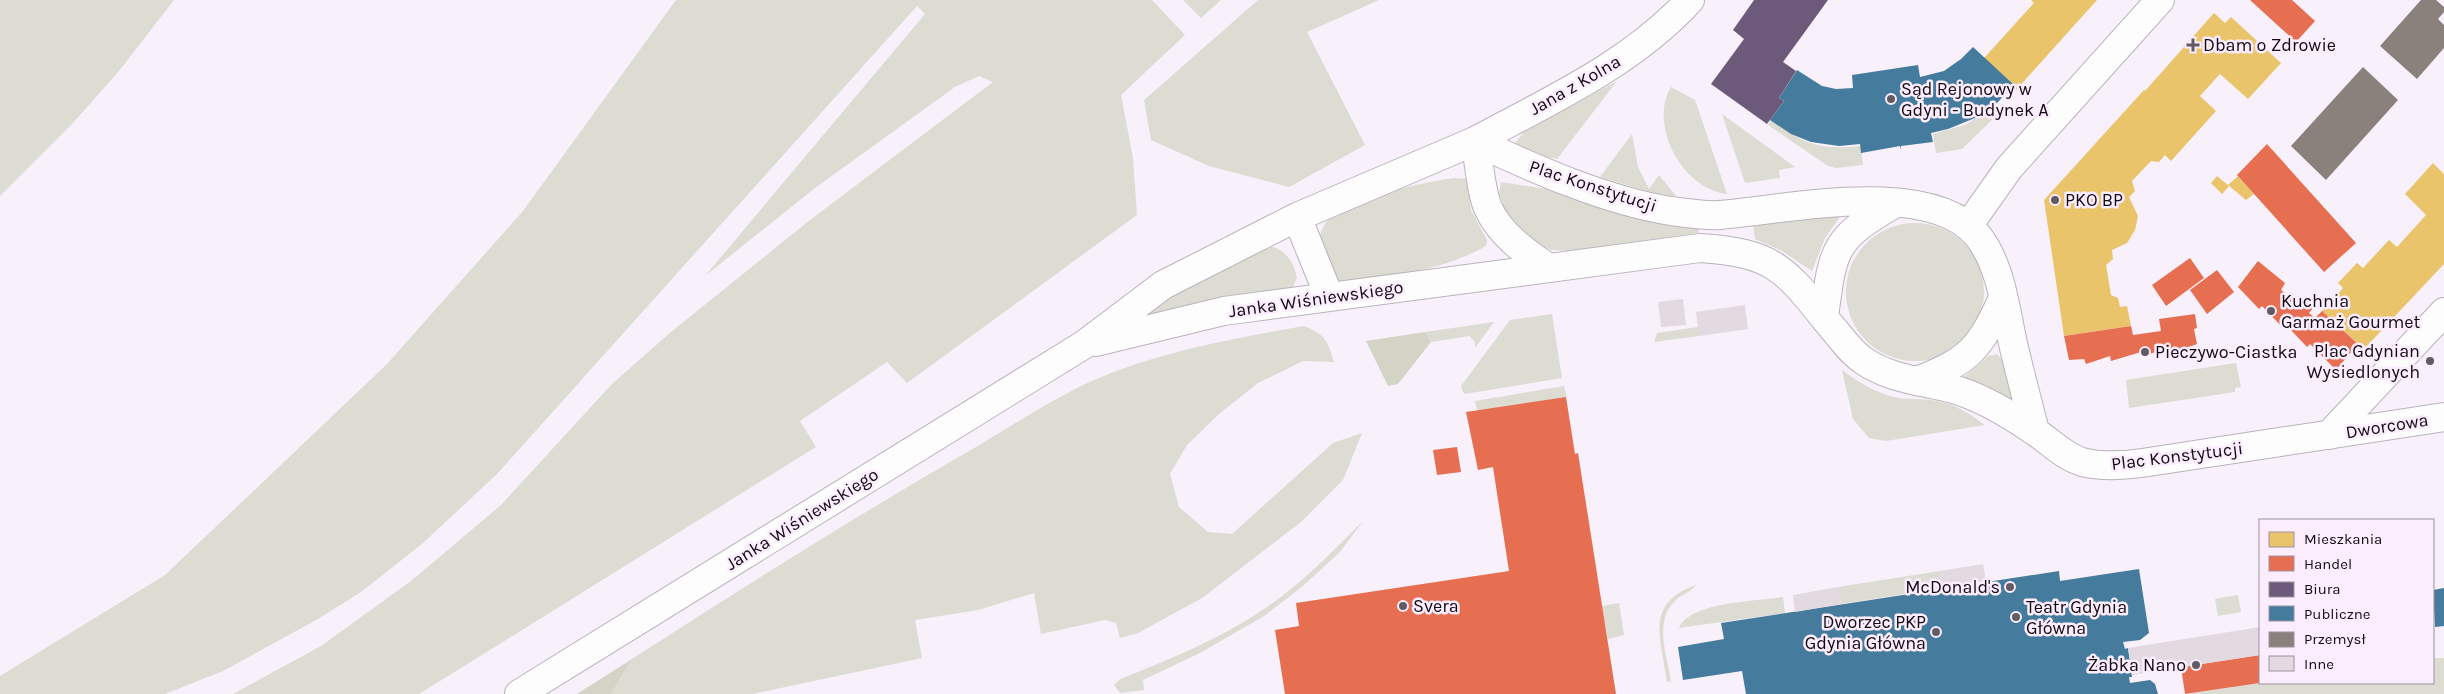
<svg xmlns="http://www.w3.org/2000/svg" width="2444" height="694" font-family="Karla,sans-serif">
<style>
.green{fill:#dcdcd2}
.forest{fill:#d3d3c6}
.homes{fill:#e9c46a}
.shops{fill:#e76f51}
.offices{fill:#6d597a}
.public{fill:#457b9d}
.industry{fill:#8a817c}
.building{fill:#e2d9e1}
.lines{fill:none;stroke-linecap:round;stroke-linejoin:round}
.minor-casing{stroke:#b9b3bb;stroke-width:30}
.major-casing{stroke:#b9b3bb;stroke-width:30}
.minor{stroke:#fefdfe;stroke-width:28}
.major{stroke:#fefdfe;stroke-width:28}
.poi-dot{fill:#625b63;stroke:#fbecfe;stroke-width:2}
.labels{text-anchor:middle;stroke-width:5;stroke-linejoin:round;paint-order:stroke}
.poi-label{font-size:18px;fill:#110b12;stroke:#fbecfe;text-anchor:start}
.street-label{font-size:18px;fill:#110b12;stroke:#fbecfe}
</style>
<rect width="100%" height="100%" fill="#f8f0fa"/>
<path class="green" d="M0 0H174L119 71 72 124 0 196Z
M676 0H1152L1185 35 1121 95 1133 158 1137 215 907 383 887 362 800 421 816 447 419 694H233L321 646 411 581 501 505 612 384 671 332 810 220 993 82 979 76 955 87 815 188 705 276 925 14 917 6 496 475 423 543 361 592 318 619 223 671 165 694H0V676L165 575 387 364 523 211Z
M1183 0H1221L1201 18Z
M1258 0H1379L1307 32 1365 145 1289 187 1209 166 1151 140 1144 100Z
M1617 81 1557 159 1509 150 1526 130Z
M1671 87 1695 100 1727 194C1683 189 1648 126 1671 87Z
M1993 107 1999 113 1962 149 1936 153 1933 134 1965 125Z
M1722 114 1795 167 1779 170 1780 178 1745 183Z
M1771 120C1805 145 1819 150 1861 146L1863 165 1836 168 1828 166 1768 125Z
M1632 134 1638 167 1649 189 1659 175 1677 197 1650 192 1600 177Z
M1454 178 1468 179 1471 210 1487 240 1486 246C1441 272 1390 275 1339 282L1335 281 1319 240C1321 232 1323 225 1329 219 1352 198 1423 182 1454 178Z
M1501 182 1546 189 1660 224 1699 229 1698 233 1575 251 1551 250 1538 243 1514 222 1506 212 1499 194Z
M1842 214 1825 238 1812 271 1782 251 1755 239 1753 225Z
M1846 292a69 69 0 1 1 138 0a69 69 0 1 1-138 0Z
M1268 246C1285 248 1294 262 1297 278L1292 289 1124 325 1186 288Z
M1552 314 1562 378 1464 394 1461 386 1510 320Z
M1494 322 1475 348V343L1470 336 1431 342 1425 332Z
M1304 326C1326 335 1327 340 1334 362L1303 361 1258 383 1219 414 1187 445 1170 474 1179 507 1208 532 1232 534 1333 443 1362 433 1343 480 1301 522 1202 598 1138 633 1120 638 1116 623 1105 620 1041 634 1034 593 978 610 915 620 922 658 752 694H611L632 659C740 589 850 520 962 455 1013 426 1063 390 1119 370 1179 348 1241 337 1304 326Z
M1698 327 1699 336 1654 342 1657 333Z
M1997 354 2004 362 2012 404 1964 377 1989 356Z
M2236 363 2241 387 2235 388V392L2129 408 2126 380Z
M1842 370C1858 382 1874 392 1894 397 1907 400 1922 398 1937 401 1955 404 1970 414 1985 425L1886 441 1869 438 1853 419Z
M1564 386 1567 397 1477 411 1475 401Z
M1363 521 1340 552 1303 586 1264 616 1200 653 1143 680 1144 690 1120 693 1114 685 1120 679C1176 657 1234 633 1282 596 1311 574 1337 547 1363 521Z
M1940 571 1942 588 1841 604 1838 587Z
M1696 585C1690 593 1681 594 1674 602 1654 622 1667 656 1671 681L1667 682C1661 639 1644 603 1696 585Z
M2238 595 2241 612 2218 616 2215 599Z
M1783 597 1785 613 1679 628C1689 602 1757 601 1783 597Z
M1619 603 1624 635 1608 639 1602 606Z
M2433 658H2444V694H2188L2261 683H2433Z"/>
<path class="forest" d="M1425 332 1431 342 1398 384 1388 386 1366 341Z
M632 659 611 694H577Z"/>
<path class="homes" d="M2031 0H2097L2016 90 1984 58 2034 3Z
M2214 13 2225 23 2231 17 2281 63 2248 99 2220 74 2200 96 2216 111 2171 161 2165 155 2159 162 2151 161 2132 181 2135 191 2129 197 2138 216 2135 230 2127 243 2112 250 2113 259 2106 265 2111 295 2118 298 2120 307 2127 306 2131 326 2064 336 2044 200 2144 90 2145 91Z
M2433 163 2444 174V264L2364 349 2322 311 2343 288 2338 283 2357 263 2363 268 2389 240 2397 247 2426 215 2405 194Z
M2217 176 2229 186 2222 194 2211 183Z
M2238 176 2254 194 2246 200 2228 185Z"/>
<path class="shops" d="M2250 0H2292L2315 21 2296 42Z
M2267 144 2356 243 2324 272 2237 175Z
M2190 258 2204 278 2166 306 2152 285Z
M2258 261 2285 283 2281 290 2301 306 2305 300 2314 307 2309 313 2315 318 2322 311 2358 344 2336 370 2310 344 2307 347 2289 328 2286 326 2284 329 2262 306 2259 309 2238 287Z
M2217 270 2234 292 2207 314 2190 290Z
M2195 314 2197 328 2194 329 2197 344 2172 353 2170 348 2142 356 2141 352 2111 361 2110 356 2086 364 2084 359 2069 360 2064 336 2131 326 2133 335 2161 331 2159 319Z
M1566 397 1575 454 1578 453 1616 694H1285L1275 630 1299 626 1296 603 1509 571 1493 467 1478 470 1466 412Z
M1457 447 1461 472 1437 475 1433 450Z
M2260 655V683L2185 694 2181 667Z"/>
<path class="offices" d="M1754 0H1828L1783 62 1796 71 1779 98 1784 101 1767 124 1711 84 1744 39 1733 30Z"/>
<path class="public" d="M1973 47 2014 85 1998 102 1975 118 1948 129 1931 133 1933 142 1901 146V150L1900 146 1861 153 1860 144 1839 146 1811 142 1791 134 1770 120 1784 101 1779 98 1797 70 1822 86 1836 89 1853 88 1852 75 1918 65 1920 77 1944 71 1961 59Z
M2139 569 2149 633 2140 640 2123 642 2125 649 2128 648 2132 677H2129L2130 683 2150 680 2155 684 2158 694H1746L1742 671 1683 680 1678 647 1724 639 1721 623 2059 571 2060 581Z
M2444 588V626L2435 627 2433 590Z"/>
<path class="industry" d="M2421 0H2436L2444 7V12L2438 19 2444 25V48L2417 79 2380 46Z
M2363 67 2398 100 2326 180 2291 146Z"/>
<path class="building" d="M1683 299 1686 325 1661 327 1658 302Z
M1745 305 1748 329 1699 336 1696 312Z
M1983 564 1986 581 1942 588 1940 571Z
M1838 587 1841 604 1795 612 1793 595Z
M2260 627V655L2132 675 2128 648Z"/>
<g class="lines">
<g class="minor-casing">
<path id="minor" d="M1968 226 2009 168 2160 0
M1549 268C1526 253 1501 235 1489 210 1481 195 1479 159 1475 141 1551 100 1631 64 1690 0
M1824 317C1833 249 1833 239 1894 204
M1917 381C1970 360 1979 350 2003 298
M2329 435 2444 312"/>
</g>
<g class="major-casing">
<path id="major" d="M1297 217 1329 296
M1096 342 1224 311 1700 248C1775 253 1785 269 1830 325 1841 337 1850 352 1864 361 1890 379 1923 381 1953 389 1981 397 2011 415 2034 431 2050 441 2063 456 2082 462 2102 467 2121 466 2142 463L2444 417
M519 694 1085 344 1163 285 1297 217 1475 141C1534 169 1607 201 1671 211 1686 213 1704 216 1719 215 1785 210 1930 177 1978 236 2000 264 2005 305 2012 339 2019 370 2027 400 2035 431"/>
</g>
<use href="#minor" class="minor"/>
<use href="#major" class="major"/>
</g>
<g class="poi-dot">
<path d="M2190.5 37.5h5v5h5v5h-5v5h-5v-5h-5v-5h5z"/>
<circle cx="1891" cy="99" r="5"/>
<circle cx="2055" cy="200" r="5"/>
<circle cx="2271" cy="311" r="5"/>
<circle cx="2145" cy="352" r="5"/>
<circle cx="2430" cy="361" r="5"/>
<circle cx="2010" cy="587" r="5"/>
<circle cx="1403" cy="606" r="5"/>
<circle cx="2016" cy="617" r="5"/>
<circle cx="1936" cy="632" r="5"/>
<circle cx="2196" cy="665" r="5"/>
</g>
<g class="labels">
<g class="poi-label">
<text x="2203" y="51">Dbam o Zdrowie</text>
<text x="1901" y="95">Sąd Rejonowy w<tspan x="1901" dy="21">Gdyni - Budynek A</tspan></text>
<text x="2065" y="206">PKO BP</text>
<text x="2281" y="307">Kuchnia<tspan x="2281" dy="21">Garmaż Gourmet</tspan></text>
<text x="2420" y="357" text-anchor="end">Plac Gdynian<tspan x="2420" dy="21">Wysiedlonych</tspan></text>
<text x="2155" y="358">Pieczywo-Ciastka</text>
<text x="2000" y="593" text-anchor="end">McDonald's</text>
<text x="1413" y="612">Svera</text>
<text x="2026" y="613">Teatr Gdynia<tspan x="2026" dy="21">Główna</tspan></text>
<text x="1926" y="628" text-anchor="end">Dworzec PKP<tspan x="1926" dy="21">Gdynia Główna</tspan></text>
<text x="2186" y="671" text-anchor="end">Żabka Nano</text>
</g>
<g class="street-label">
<text transform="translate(1575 85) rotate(-30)" y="6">Jana z Kolna</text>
<text transform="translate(1593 186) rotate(18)" y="6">Plac Konstytucji</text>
<text transform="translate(1316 299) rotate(-8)" y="6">Janka Wiśniewskiego</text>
<text transform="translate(2387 426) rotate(-9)" y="6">Dworcowa</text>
<text transform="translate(2177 456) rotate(-7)" y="6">Plac Konstytucji</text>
<text transform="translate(802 519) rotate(-32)" y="6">Janka Wiśniewskiego</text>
</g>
</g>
<rect x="2259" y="519" width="175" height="165" fill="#fbecfe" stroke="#9d92a0"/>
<rect x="2269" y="532" width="25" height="15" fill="#e9c46a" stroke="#9d92a0"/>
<text x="2304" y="544" font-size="15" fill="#110b12">Mieszkania</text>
<rect x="2269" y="556" width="25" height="15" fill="#e76f51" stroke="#9d92a0"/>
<text x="2304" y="569" font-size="15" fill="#110b12">Handel</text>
<rect x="2269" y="582" width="25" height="15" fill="#6d597a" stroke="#9d92a0"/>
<text x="2304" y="594" font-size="15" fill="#110b12">Biura</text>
<rect x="2269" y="606" width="25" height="15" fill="#457b9d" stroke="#9d92a0"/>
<text x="2304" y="619" font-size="15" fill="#110b12">Publiczne</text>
<rect x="2269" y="632" width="25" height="15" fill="#8a817c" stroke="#9d92a0"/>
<text x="2304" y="644" font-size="15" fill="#110b12">Przemysł</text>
<rect x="2269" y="656" width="25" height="15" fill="#e2d9e1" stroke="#9d92a0"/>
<text x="2304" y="669" font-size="15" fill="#110b12">Inne</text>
</svg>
